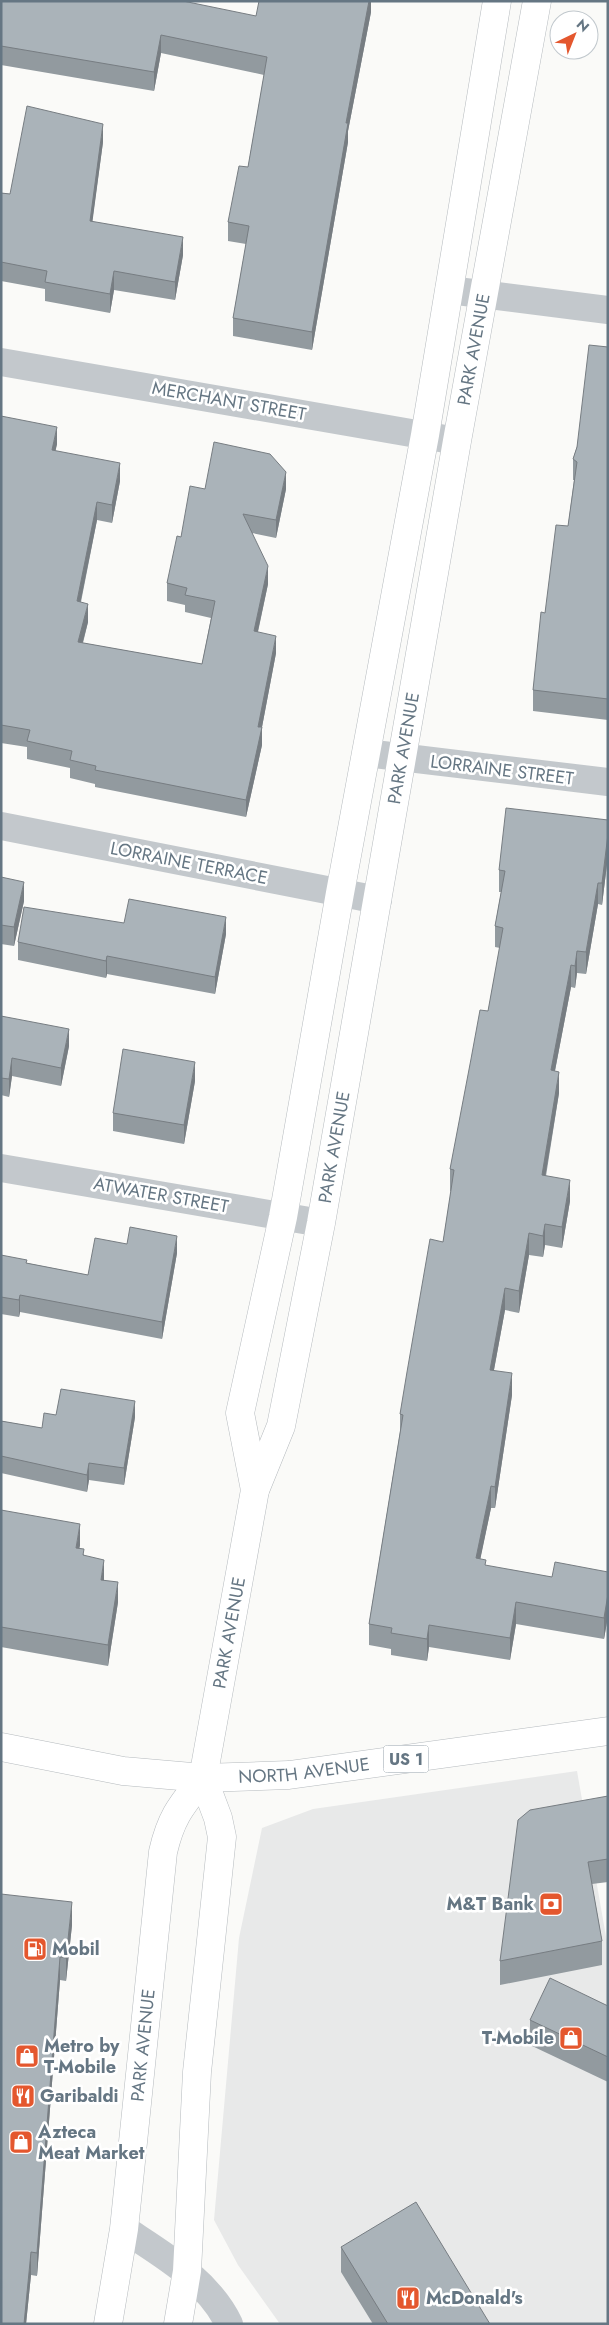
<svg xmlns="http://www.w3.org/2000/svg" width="609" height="2325" font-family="Jost,sans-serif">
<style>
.built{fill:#e8e9e9}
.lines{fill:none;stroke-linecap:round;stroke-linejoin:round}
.major-casing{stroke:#b5babe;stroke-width:29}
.minor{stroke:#c3c8cc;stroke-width:28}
.major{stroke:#fff;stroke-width:28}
.wall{fill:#929a9f}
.shaded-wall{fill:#777d82}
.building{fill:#aab3b9;stroke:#777d82}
.labels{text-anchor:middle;stroke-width:5;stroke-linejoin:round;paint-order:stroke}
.shield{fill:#fff;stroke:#939fa8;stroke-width:1}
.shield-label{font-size:16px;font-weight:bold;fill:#657683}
.street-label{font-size:18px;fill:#657683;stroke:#fff}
.poi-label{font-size:18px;font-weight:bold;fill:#657683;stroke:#fff;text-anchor:start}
</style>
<rect width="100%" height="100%" fill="#fafaf8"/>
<path class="built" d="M577 1771 608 1948V2324H280L238 2265 214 2220 239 1938 262 1828 313 1809Z"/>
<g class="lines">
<g class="major-casing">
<g id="major">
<path d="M255 1490 240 1413 283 1217 340 893 425 435 497 1"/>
<path id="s1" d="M1 1747 123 1771 203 1778 289 1775 608 1731"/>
<path id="s2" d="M108 2324 124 2229 163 1852C171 1817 181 1806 203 1778L255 1490 281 1426 321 1223 457 441 537 1"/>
<path d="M178 2324 187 2271 197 2072 222 1837 218 1818 203 1778"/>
</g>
</g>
<path class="minor" d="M449 290 608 310
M1 362 457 441
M366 753 608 782
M1 826 378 900
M1 1168 321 1223
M124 2229C163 2255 208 2280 229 2324"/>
<use href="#major" class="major"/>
</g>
<path class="wall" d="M1 1 256 16 371 1V12L348 131V142L312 350 233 336V318L246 244 228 241V222L248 167 264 75 161 53 154 91 1 65Z
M103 142 92 222 183 255 175 300 114 290 110 313 45 301V289L1 281V193L10 194Z
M608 347V720L533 711V690L545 613 568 526 574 480H573V459Z
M1 416 57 444 55 451 120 481 112 523 97 520 81 602 88 622 83 643 202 664 211 618 185 612V605L167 601V583L181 537 205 489H286L276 538 252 533 268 584 258 632 276 653 262 727V745L246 817 95 787V784L70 778V768L27 759V747L1 743Z
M608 820V856L602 905 598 904 586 974 577 973 575 988 571 987 555 1071 559 1093 546 1176 570 1201 562 1248 545 1245 543 1257 529 1255 519 1313 505 1310 494 1370 512 1395 495 1508H491L480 1559 486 1566 552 1577 608 1572V1616L604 1639 516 1624 510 1660 429 1647 427 1661 391 1655V1649L369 1645V1624L400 1432V1414L443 1242 451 1191H450V1169L488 1011 500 948 495 947V926L501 892H499V870Z
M1 877 24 901 14 946 1 944Z
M124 923 226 934 215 994 107 974 106 978 18 960V942Z
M1 1016 69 1046 61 1086 12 1076 9 1097 1 1095Z
M195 1081 184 1144 113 1131V1113Z
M127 1244 177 1253 162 1339 20 1312 19 1317 1 1314V1255L27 1263 88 1275Z
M608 1312V1335H607Z
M56 1415 135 1417 124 1485 89 1480 87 1492 1 1473V1421L42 1428Z
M1 1510 80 1545 79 1548 84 1555 104 1580 118 1602 108 1666 1 1647Z
M608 1796V1882L592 1884 602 1941V1965L500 1985V1961Z
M1 1894 72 1925 66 1981 60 1980 37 2276 31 2275 26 2324H1Z
M608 2006V2082L530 2045V2020Z
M341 2247 490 2324H373L341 2272Z"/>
<path class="shaded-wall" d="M369 1H371V12L348 131V142L312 350V332L346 123Z
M161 35V53L154 91V72Z
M103 124V142L90 240V221Z
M183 237V255L175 300V282Z
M114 271V290L110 313V294Z
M57 427V444L52 468V450Z
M120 463V481L112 523V505Z
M286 472V489L276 538V520Z
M97 502V520L77 619V601Z
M268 566V584L254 649V631Z
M88 604V622L78 660V642Z
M276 636V653L262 727V745L246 817V800L258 727Z
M608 834V856L602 905V883Z
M24 882V901L14 946V927Z
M598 883V904L586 974V952Z
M226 917V934L215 994V977Z
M577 951V973L575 988V966Z
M107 956V974L106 978V961Z
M571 965V987L551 1091V1070Z
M69 1029V1046L61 1086V1068Z
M12 1058V1076L9 1097V1079Z
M195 1062V1081L184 1144V1125Z
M559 1072V1093L542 1196V1175Z
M570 1180V1201L562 1248V1227Z
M545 1224V1245L543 1257V1236Z
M529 1233V1255L519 1313V1291Z
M177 1236V1253L162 1339V1322Z
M505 1288V1310L490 1391V1370Z
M20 1295V1312L19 1317V1300Z
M512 1373V1395L495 1508V1487Z
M135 1401V1417L124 1485V1468Z
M89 1463V1480L87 1492V1475Z
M491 1486V1508L476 1580V1558Z
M80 1524V1545L76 1568V1548Z
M104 1560V1580H101Z
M118 1582V1602L108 1666V1645Z
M608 1594V1616L604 1639V1618Z
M516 1602V1624L510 1660V1638Z
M429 1625V1647L427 1661V1639Z
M72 1902V1925L66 1981V1958Z
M60 1957V1980L37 2276V2253Z
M31 2252V2275L26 2324H24Z"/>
<path class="building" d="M1 1H183L256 16 259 1H369L346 123H348L312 332 233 318 249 226 228 222 239 166 248 167 267 57 161 35 154 72 1 46Z
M27 106 103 124 90 221 183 237 175 282 114 271 110 294 45 282 47 271 1 262V193L10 194Z
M589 345 608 347V699L533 690 541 612 545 613 556 525 568 526 577 462 573 459 577 447Z
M1 416 57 427 52 450 120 463 112 505 97 502 77 601 88 604 78 642 202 664 215 601 185 595 187 588 167 583 177 536 181 537 190 486 205 489 214 442 270 454 286 472 276 520 243 514 268 566 254 631 276 636 258 727H262L246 800 95 770 96 766 70 760 72 751 27 741 30 730 1 725Z
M506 808 608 820V834L602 883H598L586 952 577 951 575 966 571 965 551 1070 559 1072 542 1175 570 1180 562 1227 545 1224 543 1236 529 1233 519 1291 505 1288 490 1370 512 1373 495 1487 491 1486 476 1558 486 1560 485 1565 552 1577 555 1562 608 1572V1594L604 1618 516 1602 510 1638 429 1625 427 1639 391 1633 392 1628 369 1624 403 1415 400 1414 407 1372 430 1239 443 1242 454 1170 450 1169 471 1059 480 1010 488 1011 503 928 495 926 505 871 499 870Z
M1 877 24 882 14 927 1 925Z
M129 899 226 917 215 977 107 956 106 961 18 942 24 907 124 923Z
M1 1016 69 1029 61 1068 12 1058 9 1079 1 1078Z
M123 1049 195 1062 184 1125 113 1113Z
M130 1227 177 1236 162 1322 20 1295 19 1300 1 1297V1255L27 1260 26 1263 88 1275 95 1238 127 1244Z
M61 1389 135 1401 124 1468 89 1463 87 1475 1 1456V1421L42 1428 44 1413 56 1415Z
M1 1510 80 1524 76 1548 84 1549 83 1555 104 1560 101 1580 118 1582 108 1645 1 1627Z
M608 1796V1859L588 1862 602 1941 500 1961 518 1820 530 1810Z
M1 1894 72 1902 66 1958 60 1957 37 2253 31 2252 24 2324H1Z
M550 1978 608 2006V2057L530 2020Z
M416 2202 490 2324H388L341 2247Z"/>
<defs>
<g id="bank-square" transform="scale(1.25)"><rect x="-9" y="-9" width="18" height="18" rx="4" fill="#e4572e" stroke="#fff"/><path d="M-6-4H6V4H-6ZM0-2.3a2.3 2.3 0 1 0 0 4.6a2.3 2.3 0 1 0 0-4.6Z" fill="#fff"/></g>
<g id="fuel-square" transform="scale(1.25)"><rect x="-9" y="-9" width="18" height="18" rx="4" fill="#e4572e" stroke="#fff"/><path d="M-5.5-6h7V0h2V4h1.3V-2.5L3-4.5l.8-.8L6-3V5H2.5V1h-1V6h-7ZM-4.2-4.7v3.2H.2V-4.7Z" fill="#fff"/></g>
<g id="shop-square" transform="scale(1.25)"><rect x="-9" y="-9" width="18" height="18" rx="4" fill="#e4572e" stroke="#fff"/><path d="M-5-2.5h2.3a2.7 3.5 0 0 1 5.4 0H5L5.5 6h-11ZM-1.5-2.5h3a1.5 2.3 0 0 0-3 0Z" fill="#fff"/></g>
<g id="restaurant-square" transform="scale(1.25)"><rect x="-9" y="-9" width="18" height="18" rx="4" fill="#e4572e" stroke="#fff"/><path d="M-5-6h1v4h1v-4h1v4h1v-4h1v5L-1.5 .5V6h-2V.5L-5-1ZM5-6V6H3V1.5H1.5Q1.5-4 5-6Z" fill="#fff"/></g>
</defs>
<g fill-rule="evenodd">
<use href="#bank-square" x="551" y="1904"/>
<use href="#fuel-square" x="35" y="1949"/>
<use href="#shop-square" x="571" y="2038"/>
<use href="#shop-square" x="27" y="2056"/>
<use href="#restaurant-square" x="23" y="2096"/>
<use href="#shop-square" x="21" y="2142"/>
<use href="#restaurant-square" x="408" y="2298"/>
</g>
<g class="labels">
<rect class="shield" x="383.5" y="1745.5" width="45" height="27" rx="4"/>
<g class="shield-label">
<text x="406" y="1765">US 1</text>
</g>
<g class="street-label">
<text dy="6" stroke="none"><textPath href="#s2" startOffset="2016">PARK AVENUE</textPath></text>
<text transform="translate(229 401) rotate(10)" y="6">MERCHANT STREET</text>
<text dy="6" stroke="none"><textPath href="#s2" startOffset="1611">PARK AVENUE</textPath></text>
<text transform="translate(502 770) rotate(7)" y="6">LORRAINE STREET</text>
<text transform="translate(189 863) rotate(11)" y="6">LORRAINE TERRACE</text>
<text dy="6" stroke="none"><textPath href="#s2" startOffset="1206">PARK AVENUE</textPath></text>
<text transform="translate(161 1195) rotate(10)" y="6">ATWATER STREET</text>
<text dy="6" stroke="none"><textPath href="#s2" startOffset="708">PARK AVENUE</textPath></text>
<text dy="6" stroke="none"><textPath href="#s1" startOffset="306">NORTH AVENUE</textPath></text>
<text dy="6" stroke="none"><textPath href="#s2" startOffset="281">PARK AVENUE</textPath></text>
</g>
<g class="poi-label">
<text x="534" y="1910" text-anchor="end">M&amp;T Bank</text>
<text x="52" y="1955">Mobil</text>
<text x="554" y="2044" text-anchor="end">T-Mobile</text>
<text x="44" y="2052">Metro by<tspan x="44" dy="21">T-Mobile</tspan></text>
<text x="40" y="2102">Garibaldi</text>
<text x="38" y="2138">Azteca<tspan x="38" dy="21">Meat Market</tspan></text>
<text x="426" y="2304">McDonald's</text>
</g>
</g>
<rect width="609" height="2325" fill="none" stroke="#657683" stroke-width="5"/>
<g transform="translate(574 35) rotate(43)"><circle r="24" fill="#ffffff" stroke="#c1c8cd"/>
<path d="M0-4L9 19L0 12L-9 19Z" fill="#e4572e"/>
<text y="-8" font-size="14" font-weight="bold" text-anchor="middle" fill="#657683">N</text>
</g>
</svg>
